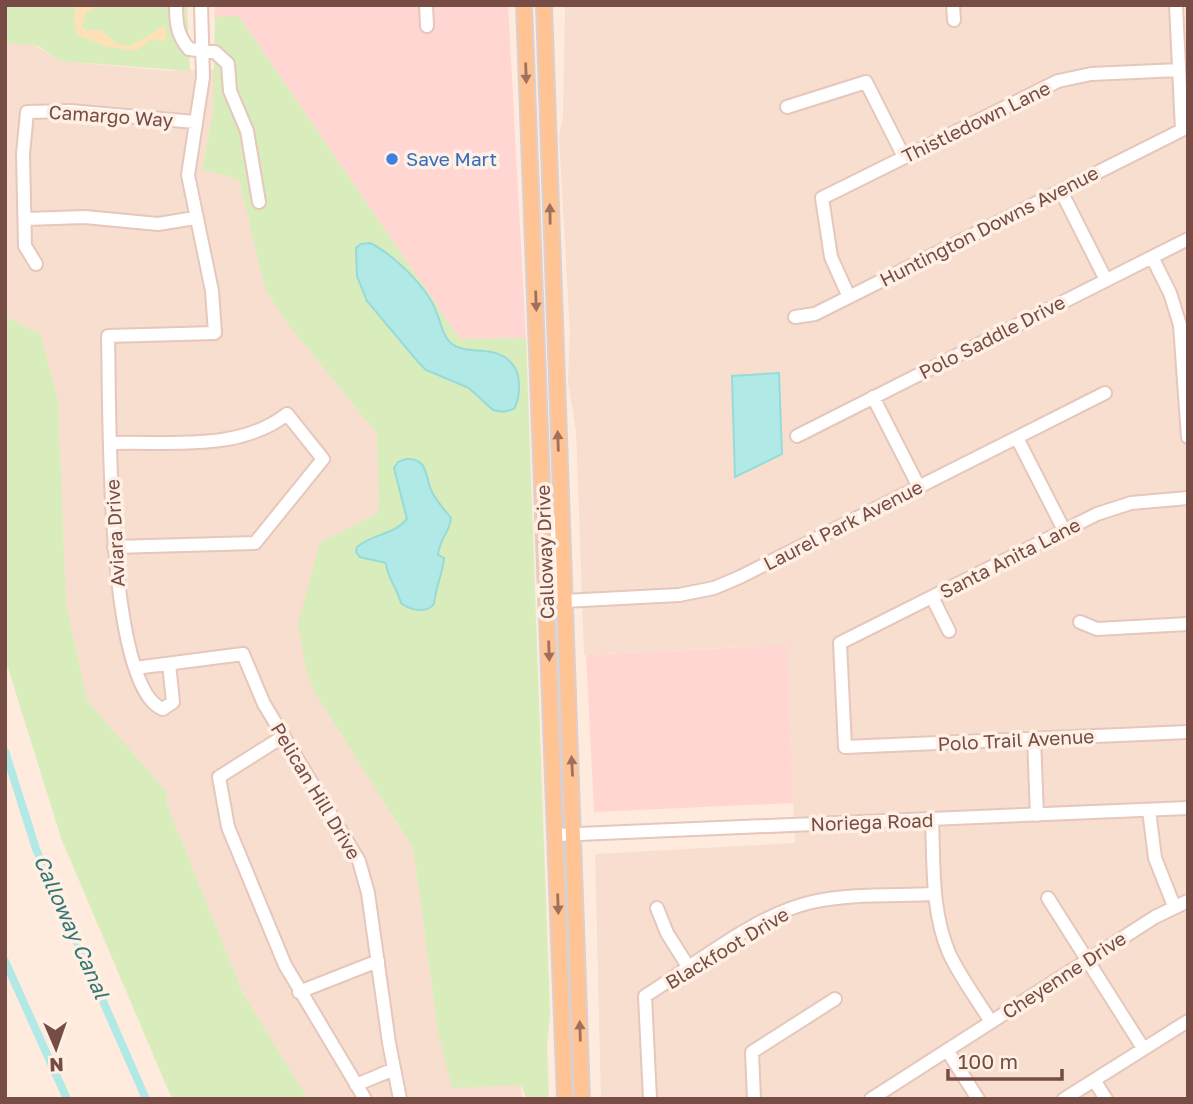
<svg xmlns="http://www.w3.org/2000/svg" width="1193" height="1104" font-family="'Golos Text',sans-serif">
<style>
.residential{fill:#f8dece}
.commercial{fill:#ffd6d1}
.green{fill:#d9ecbb}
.sand{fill:#ffe1b7}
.water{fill:#b1e9e6;stroke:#96dbd9;stroke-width:2}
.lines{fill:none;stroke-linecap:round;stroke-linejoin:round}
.canal{stroke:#b1e9e6;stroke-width:8}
.minor-casing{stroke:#e5c7bc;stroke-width:16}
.major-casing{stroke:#dbd0ce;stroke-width:18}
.minor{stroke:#fff;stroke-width:12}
.major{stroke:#ffc394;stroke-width:14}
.oneway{fill:#9f705c}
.shop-dot{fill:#3f7fe0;stroke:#fff0e6;stroke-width:2.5}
.labels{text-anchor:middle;stroke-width:7;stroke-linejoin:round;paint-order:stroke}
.street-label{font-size:19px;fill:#764c44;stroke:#fff0e6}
.shop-label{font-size:19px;fill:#366cbe;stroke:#fff0e6;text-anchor:start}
.water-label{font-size:21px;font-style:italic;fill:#347674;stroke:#fff0e6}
</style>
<rect width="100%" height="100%" fill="#feebdd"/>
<path class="residential" d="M565 5H1188V1099H601L595 854 795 843 786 645 584 655 576 431 568 381 570 332 559 137 563 116Z
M22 42 36 46 60 61 169 71 215 69 213 111 202 169 239 180 265 289 287 323 377 434 379 512 320 543 315 693 413 848 438 1032 521 1085 522 1099H308L243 993 168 807 166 791 87 700 66 602 58 399 41 335 5 316V43Z"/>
<path class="commercial" d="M215 5H508L526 338 460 339 239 17H214Z
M787 645 793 803 594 812 586 655Z"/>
<path class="green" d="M5 5H187L190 71 60 61 38 46 5 43Z
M239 16 460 339 526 338 550 1015 547 1046 549 1099H527L521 1085 452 1088 438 1032 413 848 315 693 306 669 298 623 320 543 379 512 377 434 287 323 265 289 239 180 202 169 213 111 215 17Z
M5 316 41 335 58 399 66 602 87 700 166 791 168 807 243 993 308 1099H172L61 838 5 658Z"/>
<path class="sand" d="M75 5 94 6V10L86 12 82 26 87 31 100 30 117 44 128 46 146 38 161 27 166 28V39L161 42 153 39 136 51 105 46 78 35 74 25Z"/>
<path class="water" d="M370 243C393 254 427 287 436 311 441 322 442 336 452 344 469 357 500 342 515 368 521 378 520 399 514 409L503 412 493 410 469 388 426 370 419 363 367 301 357 276 356 248 361 244Z
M779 373 782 454 735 477 732 376Z
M406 459C428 458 425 475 431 490 436 501 444 509 451 518 450 533 440 536 438 555L444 558C445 563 435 591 434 604 426 614 410 610 401 603 397 588 386 575 386 563L360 557 356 552 357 547C372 534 394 535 407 519L394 468 398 462Z"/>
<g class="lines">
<path class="canal" d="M5 751 36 849 146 1099
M5 961 67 1099"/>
<g class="minor-casing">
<path id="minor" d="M176 5C176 23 177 35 189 49L215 52 228 64 230 91 247 131 259 202
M426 5 427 26
M953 5 954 20
M787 107 866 82 904 157
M1061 191 1106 280
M25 219 85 217 158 224 195 218
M1152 257 1170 293 1180 325 1188 437
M36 264 25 246 23 154 27 112 70 111 195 122
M849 297 831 257 822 198 1058 81 1091 74 1179 70
M795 317 815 314 1182 130 1176 5
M873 397 919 487
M797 436 1188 239
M1017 438 1064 530
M111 443C169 441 239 452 287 414L323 459 255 543 114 547
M1188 498 1131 503 1097 514 840 643 845 747 1188 732
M546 508 553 533 557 596 564 601 679 595 714 588 740 577 1105 393
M932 597 949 631
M1080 622 1097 629 1188 624
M169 664 173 702 163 709C104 688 110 395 108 336L215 333 212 291 188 175 203 77 201 5
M135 668 243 654 264 704 359 861 368 893 389 1043 400 1099
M284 736 219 777 228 827 285 965 365 1099
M1034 739 1037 815
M1149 810 1155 858 1174 906
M932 820C934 864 931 911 949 953 960 977 977 999 991 1022
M556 835 1188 808
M1048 898 1143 1048
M657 908 667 933 689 968
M299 992 378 961
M947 1050 978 1099
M1094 1080 1106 1099
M356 1085 394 1069
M650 1099 645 996C695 965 755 915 812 902 852 893 895 896 935 894
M754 1099 752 1052 835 999
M871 1099 1155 917 1188 901
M1064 1099 1188 1021"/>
</g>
<g class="major-casing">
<path id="major" d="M524 5 565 1099
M544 5 582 1099"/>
</g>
<use href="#minor" class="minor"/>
<use href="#major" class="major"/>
</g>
<defs><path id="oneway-solid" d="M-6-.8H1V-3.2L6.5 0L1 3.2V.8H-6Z" transform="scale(1.75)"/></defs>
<g class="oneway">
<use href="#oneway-solid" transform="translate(526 73) rotate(88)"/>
<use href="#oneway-solid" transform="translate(550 214) rotate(-91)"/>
<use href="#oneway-solid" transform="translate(536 301) rotate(88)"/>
<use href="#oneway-solid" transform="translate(558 441) rotate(-92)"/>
<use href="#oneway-solid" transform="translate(549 651) rotate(88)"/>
<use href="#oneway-solid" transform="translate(572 766) rotate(-93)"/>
<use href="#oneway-solid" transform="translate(558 904) rotate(88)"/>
<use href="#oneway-solid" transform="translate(580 1031) rotate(-92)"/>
</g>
<circle class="shop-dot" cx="392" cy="159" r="7"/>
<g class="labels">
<g class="street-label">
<text transform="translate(111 116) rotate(4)" y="7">Camargo Way</text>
<text transform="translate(976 122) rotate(-26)" y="7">Thistledown Lane</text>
<text transform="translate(989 226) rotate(-27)" y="7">Huntington Downs Avenue</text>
<text transform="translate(992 337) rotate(-27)" y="7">Polo Saddle Drive</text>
<text transform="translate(843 525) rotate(-27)" y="7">Laurel Park Avenue</text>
<text transform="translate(115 533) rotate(-93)" y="7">Aviara Drive</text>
<text transform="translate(545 552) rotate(-92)" y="7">Calloway Drive</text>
<text transform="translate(1010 558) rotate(-27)" y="7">Santa Anita Lane</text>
<text transform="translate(1016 740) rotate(-3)" y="7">Polo Trail Avenue</text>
<text transform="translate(316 791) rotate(59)" y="7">Pelican Hill Drive</text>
<text transform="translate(872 822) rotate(-2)" y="7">Noriega Road</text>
<text transform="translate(727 948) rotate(-31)" y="7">Blackfoot Drive</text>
<text transform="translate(1064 975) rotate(-33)" y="7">Cheyenne Drive</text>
</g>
<g class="shop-label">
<text x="406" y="166">Save Mart</text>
</g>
<g class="water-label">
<text transform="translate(71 927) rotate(66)" y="7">Calloway Canal</text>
</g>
</g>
<rect width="1193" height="1104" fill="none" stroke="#764c44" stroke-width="14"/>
<g transform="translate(56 1048) rotate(178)" stroke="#fff0e6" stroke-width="5" paint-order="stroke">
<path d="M0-5L12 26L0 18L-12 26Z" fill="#764c44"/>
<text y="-10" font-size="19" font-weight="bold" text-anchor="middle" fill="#764c44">N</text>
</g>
<path d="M948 1069v10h114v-10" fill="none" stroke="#764c44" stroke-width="3.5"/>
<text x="958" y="1069" font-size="21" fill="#764c44" stroke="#fff0e6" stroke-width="5" paint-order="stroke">100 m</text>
</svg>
